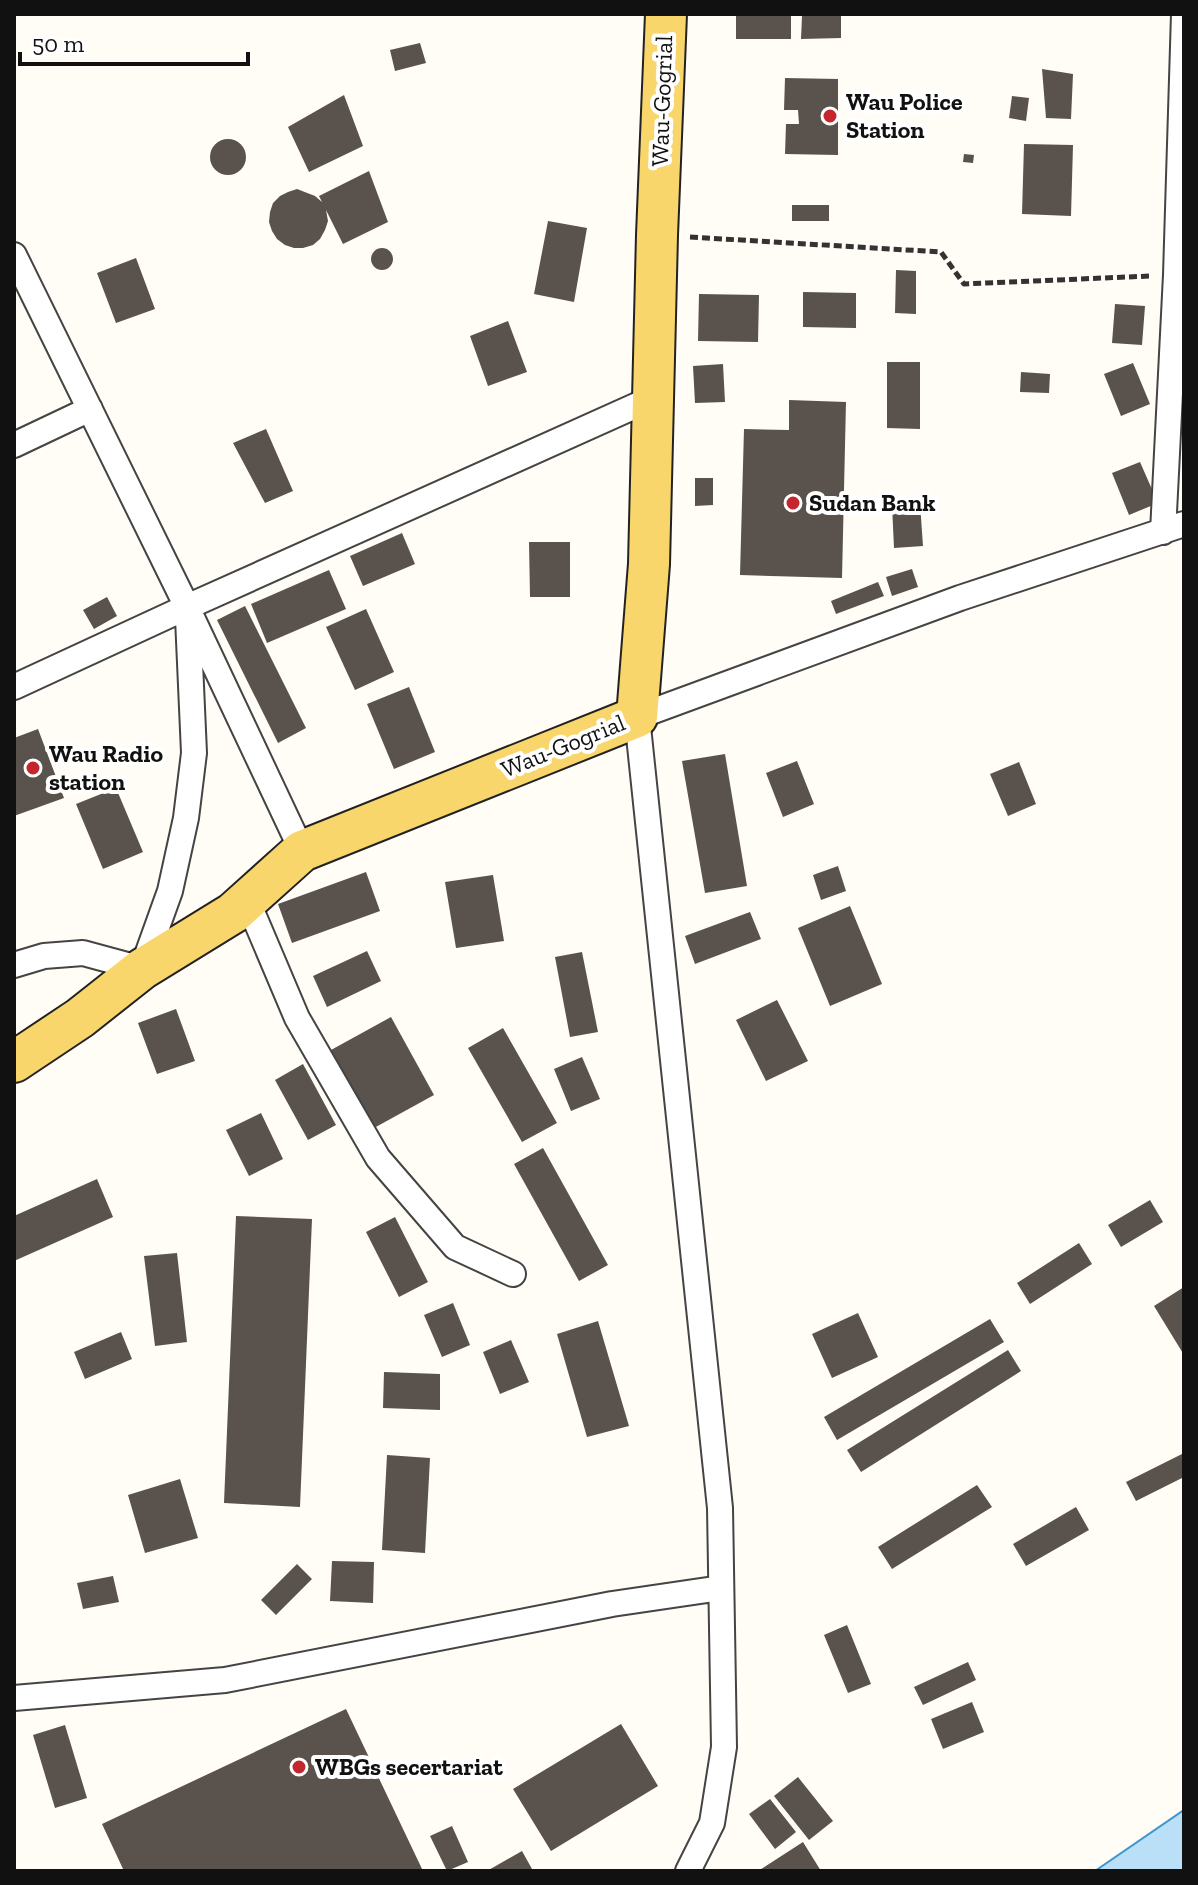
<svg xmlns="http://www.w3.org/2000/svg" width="1198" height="1885" font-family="'Zilla Slab',serif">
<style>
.water{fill:#b9e0f7;stroke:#3f96cf;stroke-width:2}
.building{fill:#5a524d}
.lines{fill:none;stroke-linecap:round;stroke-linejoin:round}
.minor-casing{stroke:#444;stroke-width:28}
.primary-casing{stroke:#222;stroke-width:44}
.path{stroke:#333;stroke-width:5;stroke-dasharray:8 4;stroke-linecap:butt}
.minor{stroke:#fff;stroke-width:24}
.primary{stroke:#f9d66b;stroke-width:40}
.poi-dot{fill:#c4262e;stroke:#fff;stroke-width:3}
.labels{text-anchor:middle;stroke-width:8;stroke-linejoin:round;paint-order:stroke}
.street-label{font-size:24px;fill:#111;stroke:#fff}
.poi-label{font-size:24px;font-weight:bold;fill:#111;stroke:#fff;text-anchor:start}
</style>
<rect width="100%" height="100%" fill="#fffdf5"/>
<path class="water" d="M1184 1810V1871H1095Z"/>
<path class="building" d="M736 16H791V39H736Z
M802 16H841V38L801 39Z
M420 43 426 63 395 71 390 50Z
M1042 69 1073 74 1071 119 1046 118Z
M785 78 838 79V155L785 154 786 124H799L798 110H784Z
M344 95 363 146 309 172 288 127Z
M1012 96 1029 98 1026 121 1009 118Z
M210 157a18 18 0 1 1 36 0a18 18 0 1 1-36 0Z
M1024 144 1073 145 1071 216 1022 214Z
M964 154 974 155 973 163 963 162Z
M369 171 388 222 343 244 326 210 328 221 325 230 320 239 313 245 303 248H294L285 245 277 239 272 231 269 222 270 212 273 203 280 196 288 192 297 189 315 196 322 202 319 196Z
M792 205H829V221H792Z
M548 221 587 228 574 302 534 294Z
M371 259a11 11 0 1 1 22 0a11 11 0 1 1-22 0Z
M136 258 155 309 116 323 97 273Z
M896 270 916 271V314L895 313Z
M803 292 856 293V328L803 327Z
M699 294 759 295 758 342 698 341Z
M1115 304 1145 306 1142 345 1112 343Z
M508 321 527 372 488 386 470 336Z
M887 362H920V429L887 428Z
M1133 363 1150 404 1121 416 1104 374Z
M723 364 725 402 695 403 693 366Z
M1021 372 1050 374 1049 393 1020 392Z
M789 400 846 402 842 578 740 575 744 429 789 430Z
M266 429 293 491 265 503 233 443Z
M1140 462 1158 503 1129 515 1112 473Z
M695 478H713V505L695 506Z
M920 503 923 546 894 548 892 505Z
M402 533 415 564 363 586 350 556Z
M529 542H570V597H530Z
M912 569 918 587 892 596 886 577Z
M329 570 346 609 267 643 251 604Z
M878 582 884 596 836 614 831 601Z
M107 597 117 616 94 629 83 610Z
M245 606 306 728 278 743 217 620Z
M366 609 394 672 355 690 326 627Z
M409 687 435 752 394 769 367 704Z
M38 729 64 798 14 816V738Z
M725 754 747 886 705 893 682 761Z
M797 761 814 804 783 817 766 773Z
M1019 762 1036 804 1008 816 990 774Z
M116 788 143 852 103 869 76 804Z
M838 866 846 891 821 900 813 875Z
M366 872 380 911 292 943 278 904Z
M493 875 504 941 456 948 445 882Z
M850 906 882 984 830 1006 798 928Z
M750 912 761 939 695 964 685 936Z
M367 951 381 981 327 1007 313 976Z
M582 952 598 1032 570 1037 555 957Z
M777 1000 808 1061 766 1081 736 1020Z
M176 1009 195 1061 157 1074 138 1023Z
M391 1017 434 1095 374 1128 331 1050Z
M503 1028 557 1123 522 1142 468 1048Z
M582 1057 600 1099 571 1111 554 1069Z
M303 1064 336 1125 308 1140 275 1080Z
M261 1113 283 1159 249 1176 226 1130Z
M543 1148 608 1265 579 1281 514 1164Z
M97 1179 113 1217 14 1261V1216Z
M1150 1200 1163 1222 1121 1247 1108 1225Z
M236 1216 312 1219 300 1507 224 1503Z
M395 1217 428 1282 399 1297 366 1232Z
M1079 1243 1092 1264 1030 1304 1017 1283Z
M177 1253 187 1342 155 1346 144 1256Z
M1184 1287V1355L1154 1306Z
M453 1303 470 1345 442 1357 424 1315Z
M858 1313 878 1357 832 1378 812 1334Z
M990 1319 1004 1342 837 1440 824 1417Z
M598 1321 629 1426 587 1437 557 1334Z
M121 1332 132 1359 85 1379 74 1352Z
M511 1340 529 1382 500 1394 483 1352Z
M1008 1350 1021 1371 861 1472 847 1450Z
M384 1372 440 1374V1410L383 1408Z
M1184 1453V1477L1136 1501 1126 1482Z
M387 1455 430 1458 425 1553 382 1550Z
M180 1479 198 1538 145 1553 128 1495Z
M977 1485 992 1507 892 1569 878 1547Z
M1076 1507 1089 1530 1026 1566 1013 1544Z
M332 1561 374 1562 373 1603 330 1601Z
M297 1564 312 1579 276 1615 261 1600Z
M113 1576 119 1602 83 1609 77 1583Z
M847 1625 871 1684 848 1693 824 1635Z
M968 1662 976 1680 923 1705 914 1687Z
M972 1702 984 1732 943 1749 931 1719Z
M346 1709 423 1871H124L102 1824Z
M621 1724 658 1786 551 1851 513 1789Z
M65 1725 87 1798 55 1808 33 1735Z
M798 1777 833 1821 809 1840 774 1796Z
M770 1799 796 1832 775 1849 749 1814Z
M452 1826 468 1862 447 1871 430 1836Z
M803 1842 821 1871H758Z
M522 1851 532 1869 528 1871H487Z"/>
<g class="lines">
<g class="minor-casing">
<path id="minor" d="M14 255 187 607 302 851
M14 445 90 409
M1163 532 1176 275 1184 14
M14 687 187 607 653 398
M247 900 297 1018 378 1158 455 1247 513 1274
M14 965 44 956 83 953 142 969 170 891 186 818 194 753 188 618
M14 1698 225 1680 612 1604 721 1588
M688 1871 712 1823 724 1747 720 1508 637 717 960 598 1184 524"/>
</g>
<g class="primary-casing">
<path id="primary" d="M14 1062 80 1018 142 969 233 913 302 851 637 717 649 564 657 235 666 14"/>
</g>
<path class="path" d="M690 237 941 252 964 284 1150 276"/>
<use href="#minor" class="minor"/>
<use href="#primary" class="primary"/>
</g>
<g class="poi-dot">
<circle cx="830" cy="116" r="8"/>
<circle cx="793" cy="503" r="8"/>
<circle cx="33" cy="768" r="8"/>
<circle cx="299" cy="1767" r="8"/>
</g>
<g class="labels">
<g class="street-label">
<text transform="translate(662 101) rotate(-88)" y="8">Wau-Gogrial</text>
<text transform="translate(563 746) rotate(-22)" y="8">Wau-Gogrial</text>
</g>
<g class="poi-label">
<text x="846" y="110">Wau Police<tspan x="846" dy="28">Station</tspan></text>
<text x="809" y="511">Sudan Bank</text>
<text x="49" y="762">Wau Radio<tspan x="49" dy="28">station</tspan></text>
<text x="315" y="1775">WBGs secertariat</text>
</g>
</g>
<rect width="1198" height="1885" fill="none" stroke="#111111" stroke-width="32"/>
<path d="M20 52v12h228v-12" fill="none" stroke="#111111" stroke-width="4"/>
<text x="32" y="52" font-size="24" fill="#111111" stroke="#ffffff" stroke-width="6" paint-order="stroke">50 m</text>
</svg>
